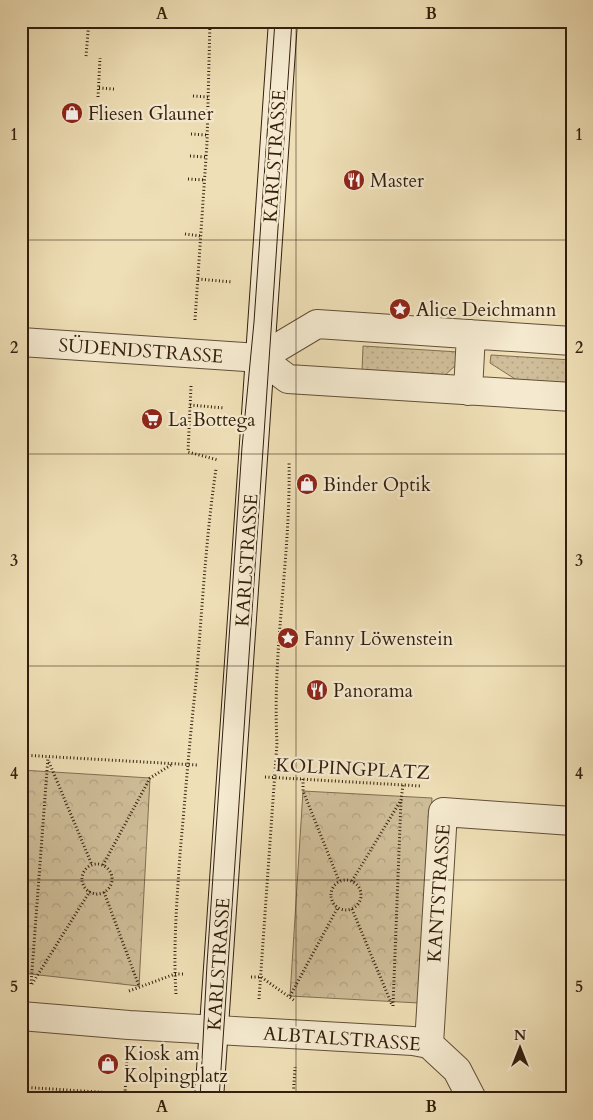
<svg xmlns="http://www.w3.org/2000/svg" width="593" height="1120" font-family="Cardo,serif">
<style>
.grass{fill:url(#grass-dots);stroke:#816e53}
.forest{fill:url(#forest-crowns);stroke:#816e53}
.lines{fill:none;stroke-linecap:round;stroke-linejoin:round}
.street-casing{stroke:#624f37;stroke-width:30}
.secondary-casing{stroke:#331f0d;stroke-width:30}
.path{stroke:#331f0d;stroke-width:3;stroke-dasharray:1 2.5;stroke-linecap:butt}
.street{stroke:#f5ead0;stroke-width:28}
.secondary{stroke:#f5ead0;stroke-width:28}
.tram{stroke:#331f0d;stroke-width:1}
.grid{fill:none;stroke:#331f0d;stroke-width:1;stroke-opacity:0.55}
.labels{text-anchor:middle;stroke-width:4.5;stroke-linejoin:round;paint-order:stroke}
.poi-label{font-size:19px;fill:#331f0d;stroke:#f5ead0;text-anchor:start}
.street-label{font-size:19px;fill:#331f0d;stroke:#f5ead0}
.neatline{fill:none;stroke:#331f0d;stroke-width:2}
.grid-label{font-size:16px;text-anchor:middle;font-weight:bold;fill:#331f0d}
</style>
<defs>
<pattern id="grass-dots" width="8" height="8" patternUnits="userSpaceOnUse" patternTransform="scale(1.25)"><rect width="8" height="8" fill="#cfbe99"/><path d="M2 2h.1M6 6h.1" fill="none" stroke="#b2a383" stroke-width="1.8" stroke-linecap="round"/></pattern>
<pattern id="forest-crowns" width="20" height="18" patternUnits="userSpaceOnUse" patternTransform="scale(1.25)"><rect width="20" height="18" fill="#cfbe99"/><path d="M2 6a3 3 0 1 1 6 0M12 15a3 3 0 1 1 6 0" fill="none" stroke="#b2a383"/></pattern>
</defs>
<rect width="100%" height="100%" fill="#efdfb6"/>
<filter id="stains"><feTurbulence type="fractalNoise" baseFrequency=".004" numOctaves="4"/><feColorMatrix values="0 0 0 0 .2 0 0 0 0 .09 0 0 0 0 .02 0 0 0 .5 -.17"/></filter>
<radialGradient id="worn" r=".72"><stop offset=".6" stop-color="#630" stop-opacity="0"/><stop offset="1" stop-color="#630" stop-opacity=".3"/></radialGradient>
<path class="grass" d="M363 346 458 352 457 364 443 377 362 372Z
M491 355 572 360V389L526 386 490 363Z"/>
<path class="forest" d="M21 770 150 778 139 986 21 973Z
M303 791 432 798 419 1003 290 996Z"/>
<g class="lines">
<g class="street-casing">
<path id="street" d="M21 342 260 358 288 379 572 397
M260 358 317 324 572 341
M468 391 471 334
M21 1016 129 1025 413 1041 429 1044 457 1070 472 1099
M429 1044 443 812 572 821"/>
</g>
<g class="secondary-casing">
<path id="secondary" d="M209 1099 283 21"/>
</g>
<path class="path" d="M86 56 89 21
M99 88 114 89
M193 96 208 97
M98 97 100 58
M191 134 207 135
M190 156 206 157
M188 179 205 180
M185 234 201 236
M198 279 232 282
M195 320 207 143 210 21
M191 386 188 452 218 460
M190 405 224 408
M21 755 197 765
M49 762 92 865
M265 777 421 786
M303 779V791L339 881
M82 879a15 15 0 1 1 30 0a15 15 0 1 1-30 0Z
M103 865 150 778 171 765
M331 895a15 15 0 1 1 30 0a15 15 0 1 1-30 0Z
M352 881 401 800 403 785
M104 892 139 986
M352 909 392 1005
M251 977H261L295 1001
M31 984 48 757
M32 984 90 891
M129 991 175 974H185
M176 994C173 947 177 900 180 854 185 800 189 746 195 692 202 617 205 543 216 469
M290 996 338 907
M259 999 277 743C272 649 291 556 289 462
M393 1006 401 800
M21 1087 175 1097
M125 1094 127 1057
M293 1099 295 1067"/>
<use href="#street" class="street"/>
<use href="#secondary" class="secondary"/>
<path class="tram" d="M200 1099 207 964 242 447 254 322 275 21
M219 1099 292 21"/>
</g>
<path class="grid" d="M296 21V1099M21 240H572M21 454H572M21 666H572M21 880H572"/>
<defs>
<g id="shop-disc" transform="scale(1.125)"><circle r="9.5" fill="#8f2418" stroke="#f5ead0"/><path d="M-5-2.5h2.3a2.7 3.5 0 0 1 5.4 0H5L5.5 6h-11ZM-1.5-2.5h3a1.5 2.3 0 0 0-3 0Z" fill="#fff"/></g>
<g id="restaurant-disc" transform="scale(1.125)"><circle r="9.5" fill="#8f2418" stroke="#f5ead0"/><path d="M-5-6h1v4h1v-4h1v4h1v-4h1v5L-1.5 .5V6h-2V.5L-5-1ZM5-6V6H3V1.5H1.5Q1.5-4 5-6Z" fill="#fff"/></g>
<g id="sight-disc" transform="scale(1.125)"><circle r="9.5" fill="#8f2418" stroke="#f5ead0"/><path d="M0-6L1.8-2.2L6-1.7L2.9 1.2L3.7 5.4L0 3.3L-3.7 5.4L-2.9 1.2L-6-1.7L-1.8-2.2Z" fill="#fff"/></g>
<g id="supermarket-disc" transform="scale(1.125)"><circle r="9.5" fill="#8f2418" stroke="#f5ead0"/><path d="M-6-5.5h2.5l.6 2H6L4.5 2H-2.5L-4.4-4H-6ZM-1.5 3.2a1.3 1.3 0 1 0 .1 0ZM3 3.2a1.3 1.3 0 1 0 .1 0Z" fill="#fff"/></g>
</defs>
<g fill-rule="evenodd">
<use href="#shop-disc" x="72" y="113"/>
<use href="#restaurant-disc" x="354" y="180"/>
<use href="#sight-disc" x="400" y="309"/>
<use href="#supermarket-disc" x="152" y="419"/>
<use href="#shop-disc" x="307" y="484"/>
<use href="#sight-disc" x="288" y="638"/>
<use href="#restaurant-disc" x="317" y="690"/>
<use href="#shop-disc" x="108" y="1064"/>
</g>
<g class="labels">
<g class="poi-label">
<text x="88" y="120">Fliesen Glauner</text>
<text x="370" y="187">Master</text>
<text x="416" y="316">Alice Deichmann</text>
<text x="168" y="426">La Bottega</text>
<text x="323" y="491">Binder Optik</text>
<text x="304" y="645">Fanny Löwenstein</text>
<text x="333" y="697">Panorama</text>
<text x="124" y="1060">Kiosk am<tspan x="124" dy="22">Kolpingplatz</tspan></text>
</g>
<g class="street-label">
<text transform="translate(274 156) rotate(-86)" y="7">KARLSTRASSE</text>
<text transform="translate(141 350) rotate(4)" y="7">SÜDENDSTRASSE</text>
<text transform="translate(246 560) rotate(-86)" y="7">KARLSTRASSE</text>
<text transform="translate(353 768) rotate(3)" y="7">KOLPINGPLATZ</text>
<text transform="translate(438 893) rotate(-86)" y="7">KANTSTRASSE</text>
<text transform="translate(218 964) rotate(-86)" y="7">KARLSTRASSE</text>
<text transform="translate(342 1038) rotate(4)" y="7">ALBTALSTRASSE</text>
</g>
</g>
<rect width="593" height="1120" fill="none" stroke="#efdfb6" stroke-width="55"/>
<g transform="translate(520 1048)" stroke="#f5ead0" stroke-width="4" paint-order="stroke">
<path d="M0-4L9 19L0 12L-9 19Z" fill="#331f0d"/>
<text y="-8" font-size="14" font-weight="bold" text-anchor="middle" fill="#331f0d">N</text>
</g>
<rect x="28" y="28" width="538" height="1064" class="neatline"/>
<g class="grid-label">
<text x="162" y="19">A</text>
<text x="431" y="19">B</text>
<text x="14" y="140">1</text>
<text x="579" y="140">1</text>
<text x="14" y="353">2</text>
<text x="579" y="353">2</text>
<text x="14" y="566">3</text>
<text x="579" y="566">3</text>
<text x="14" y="779">4</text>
<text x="579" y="779">4</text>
<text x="14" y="992">5</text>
<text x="579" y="992">5</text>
<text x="162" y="1112">A</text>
<text x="431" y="1112">B</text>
</g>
<rect width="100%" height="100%" filter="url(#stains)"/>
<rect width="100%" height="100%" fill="url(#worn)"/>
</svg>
